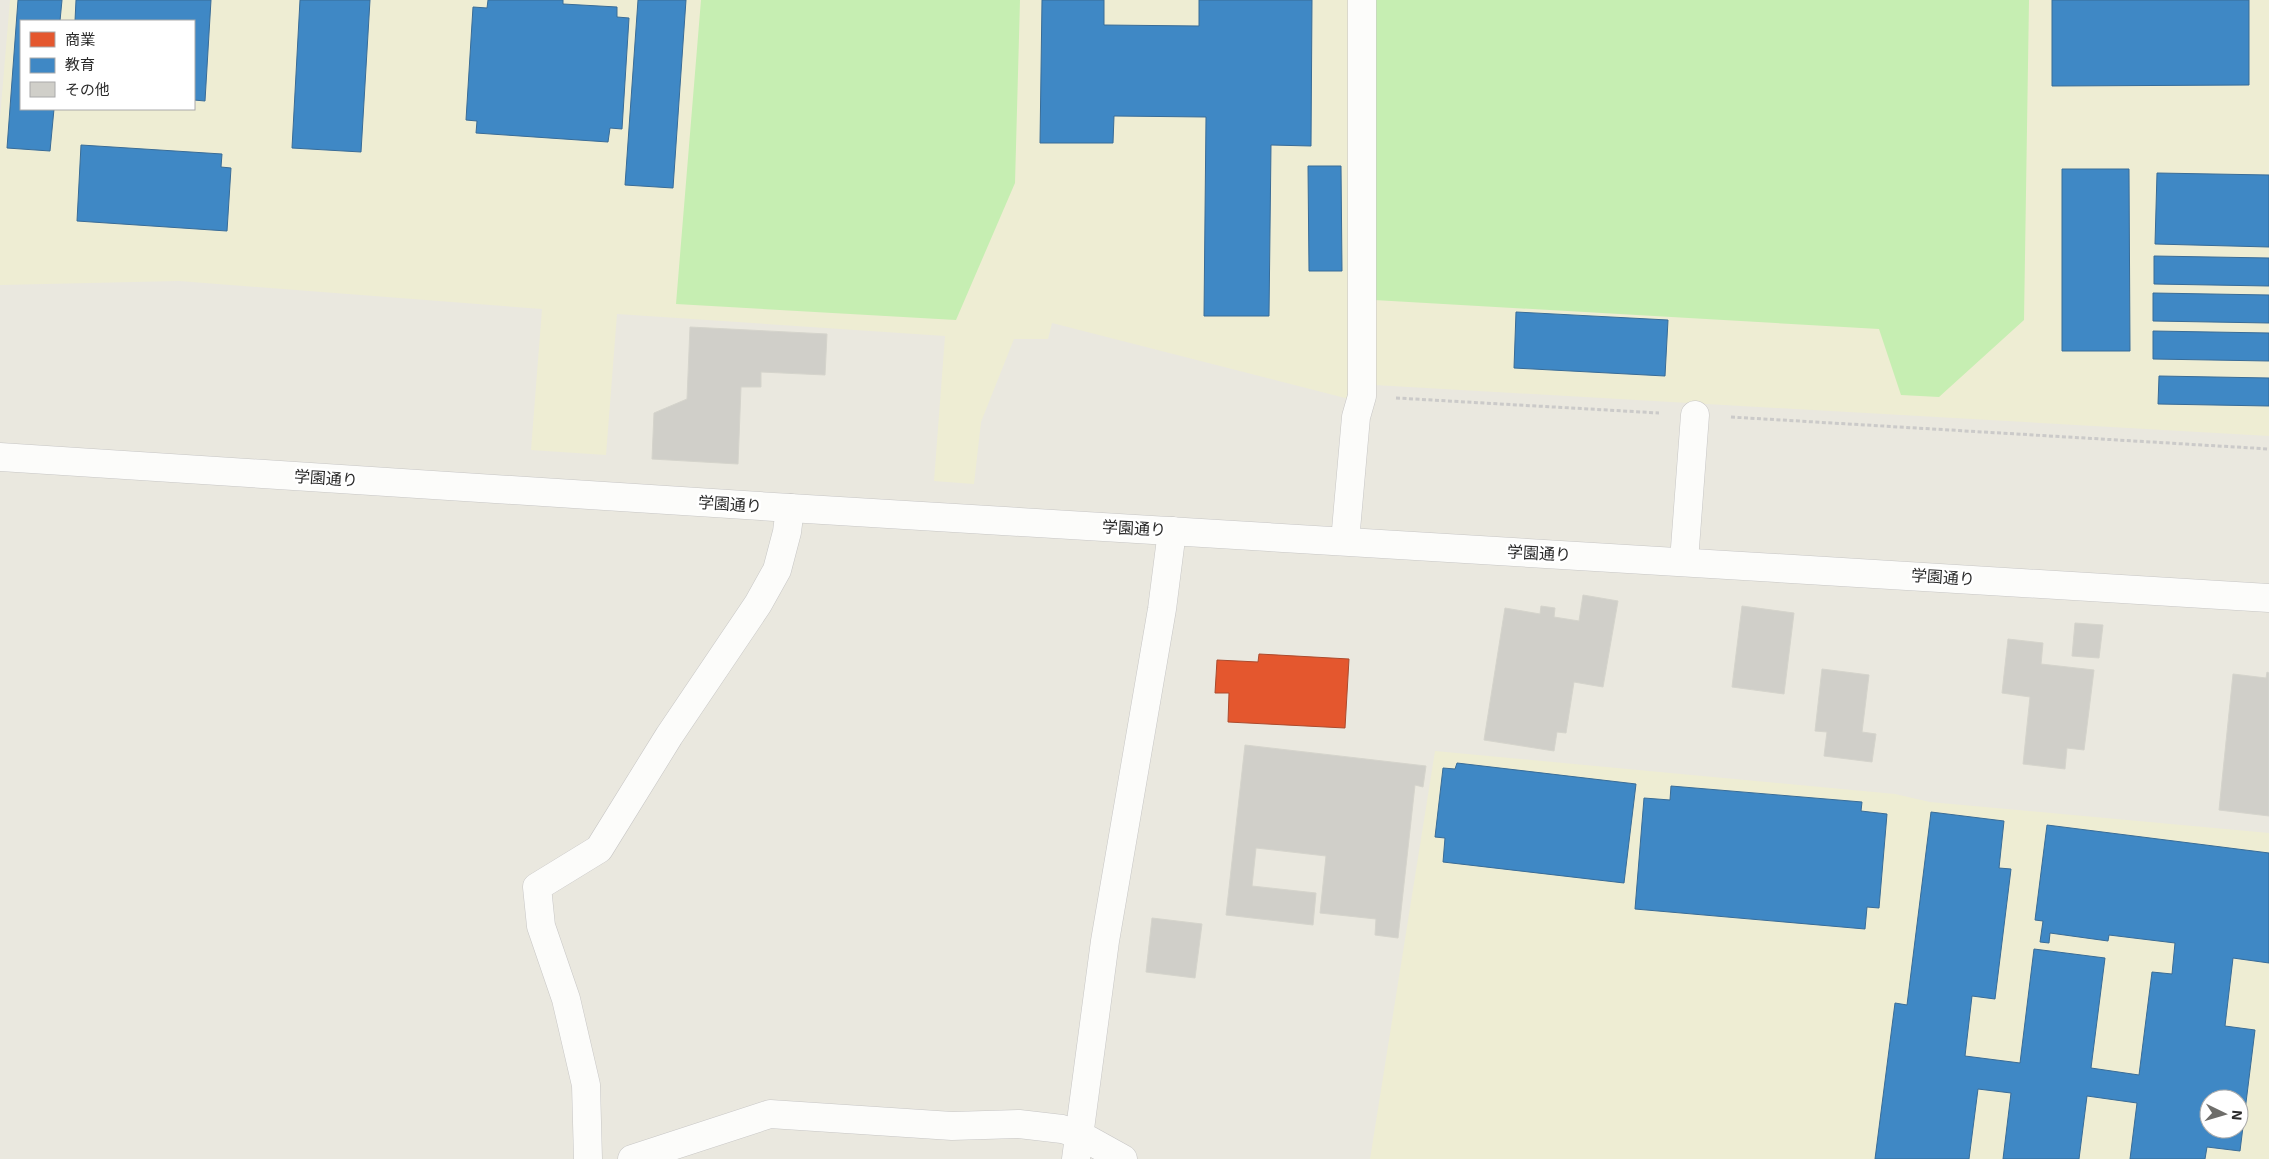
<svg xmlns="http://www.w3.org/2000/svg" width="2269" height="1159" font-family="'Exo 2','Noto Sans JP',sans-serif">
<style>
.education{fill:#eeedd3;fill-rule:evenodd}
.pitch{fill:#c6eeb2}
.shops{fill:#e4572e;stroke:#ac4a2d}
.schools{fill:#3f88c5;stroke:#396c97;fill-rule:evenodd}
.building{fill:#d0cfc9;stroke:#d5d4cc}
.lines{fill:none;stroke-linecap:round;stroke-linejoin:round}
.street-casing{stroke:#c7c6c5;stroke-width:29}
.secondary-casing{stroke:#c7c6c5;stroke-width:29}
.path{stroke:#cbcac9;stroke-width:3;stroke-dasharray:4 2.5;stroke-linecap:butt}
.street{stroke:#fcfcfa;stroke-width:28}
.secondary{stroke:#fcfcfa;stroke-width:28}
.labels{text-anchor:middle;stroke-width:5;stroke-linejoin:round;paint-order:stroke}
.street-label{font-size:16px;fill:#2b2b2b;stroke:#fff}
</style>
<rect width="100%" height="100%" fill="#eae8df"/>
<path class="education" d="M10 0H1348L1349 399 1052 323 1048 339H1014L981 422 974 484 934 481 945 336 617 314 606 455 531 450 542 309 179 281 0 285V118ZM21 21H194V109H21Z
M1373 0H2269V436L1374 385Z
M1435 751 1895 794 1930 802 2269 833V1159H1370ZM2209 1099H2239V1129H2209Z"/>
<path class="pitch" d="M701 0H1020L1015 183 956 320 676 304Z
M1373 0H2029L2024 320 1939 397 1901 395 1879 329 1374 300Z"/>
<path class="shops" d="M1259 654 1349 659 1345 728 1228 722 1229 693H1215L1217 660 1258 662Z"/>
<path class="schools" d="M18 0H62L60 21H21V109H54L50 151 7 148Z
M76 0H211L205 101 194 100V21H75Z
M300 0H370L361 152 292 148Z
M488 0H563V4L617 7V17L629 18 622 129 610 128 608 142 476 133 477 121 466 120 473 7 487 8Z
M638 0H686L673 188 625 185Z
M1042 0H1104V25L1199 26V0H1312L1311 146 1271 145 1269 316H1204L1206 117 1114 116 1113 143H1040Z
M2052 0H2249V85L2052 86Z
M81 145 222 154 221 167 231 168 227 231 77 221Z
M1308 166H1341L1342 271H1309Z
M2062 169H2129L2130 351H2062Z
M2157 173 2269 175V247L2155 244Z
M2154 256 2269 258V286L2154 284Z
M2153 293 2269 295V323L2153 321Z
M1516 312 1668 320 1665 376 1514 368Z
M2153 331 2269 333V361L2153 359Z
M2159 376 2269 378V406L2158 404Z
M1457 763 1636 784 1624 883 1443 862 1445 838 1435 837 1443 768 1455 769Z
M1671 786 1862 802 1861 811 1887 814 1879 908 1867 907 1865 929 1635 909 1644 798 1670 800Z
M1931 812 2004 821 1999 868 2011 869 1995 999 1972 996 1965 1056 2020 1063 2034 949 2105 958 2091 1068 2139 1075 2152 972 2172 974 2175 943 2109 935 2108 941 2050 933 2049 943 2040 942 2043 921 2035 920 2047 825 2269 853V963L2233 958 2225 1026 2255 1030 2240 1151 2207 1147 2205 1159H2130L2137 1103 2087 1096 2079 1159H2003L2011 1093 1978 1089 1969 1159H1875L1895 1003 1907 1005ZM2209 1099H2239V1129H2209Z"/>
<path class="building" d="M690 327 827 334 825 375 761 372V387H741L738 464 652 459 654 413 687 399Z
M1583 595 1618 601 1603 687 1574 682 1566 733 1557 732 1554 751 1484 740 1505 608 1540 614 1541 606 1555 608 1554 617 1579 621Z
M1742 606 1794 613 1784 694 1732 687Z
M2075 623 2103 625 2099 658 2072 656Z
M2008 639 2043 643 2041 664 2094 670 2084 750 2067 748 2065 769 2023 764 2030 697 2002 693Z
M1822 669 1869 675 1862 732 1876 734 1872 762 1824 756 1827 732 1815 731Z
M2267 672 2269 673V816L2219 810 2233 674 2266 678Z
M1245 745 1426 766 1423 787 1415 785 1398 938 1375 935 1376 919 1320 913 1326 856 1256 848 1252 886 1316 893 1313 925 1226 915Z
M1152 918 1202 924 1195 978 1146 972Z"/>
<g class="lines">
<g class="street-casing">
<path id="street" d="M1345 541 1356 417 1362 396V0
M1684 561 1695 415
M588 1159 586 1085 566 999 541 926 537 887 599 849 669 736 758 604 777 570 787 532 790 508
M632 1159 770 1114 952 1126 1019 1124 1062 1129 1078 1134 1123 1159
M1076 1159 1105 941 1162 609 1172 531"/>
</g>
<g class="secondary-casing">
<path id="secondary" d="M0 457 790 508 2269 598"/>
</g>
<path class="path" d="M1396 398 1659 413
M1731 417 2269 449"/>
<use href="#street" class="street"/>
<use href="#secondary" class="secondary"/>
</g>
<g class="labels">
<g class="street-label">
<text transform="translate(326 478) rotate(4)" y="6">学園通り</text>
<text transform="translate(730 504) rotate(4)" y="6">学園通り</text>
<text transform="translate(1134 528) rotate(3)" y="6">学園通り</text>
<text transform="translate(1539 553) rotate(3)" y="6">学園通り</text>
<text transform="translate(1943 577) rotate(4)" y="6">学園通り</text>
</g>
</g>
<rect x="20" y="20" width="175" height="90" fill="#ffffff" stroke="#aaaaaa"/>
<rect x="30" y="32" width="25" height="15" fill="#e4572e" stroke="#aaaaaa"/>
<text x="65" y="45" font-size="15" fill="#2b2b2b">商業</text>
<rect x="30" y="58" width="25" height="15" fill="#3f88c5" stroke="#aaaaaa"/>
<text x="65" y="70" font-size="15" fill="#2b2b2b">教育</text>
<rect x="30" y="82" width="25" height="15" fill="#d0cfc9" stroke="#aaaaaa"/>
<text x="65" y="95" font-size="15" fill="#2b2b2b">その他</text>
<g transform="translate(2224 1114) rotate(95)"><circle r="24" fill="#ffffff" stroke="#aaaaaa"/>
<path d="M0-4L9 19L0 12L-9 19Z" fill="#6e6d6a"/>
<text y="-8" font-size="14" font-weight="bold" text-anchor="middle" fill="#2b2b2b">N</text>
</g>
</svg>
